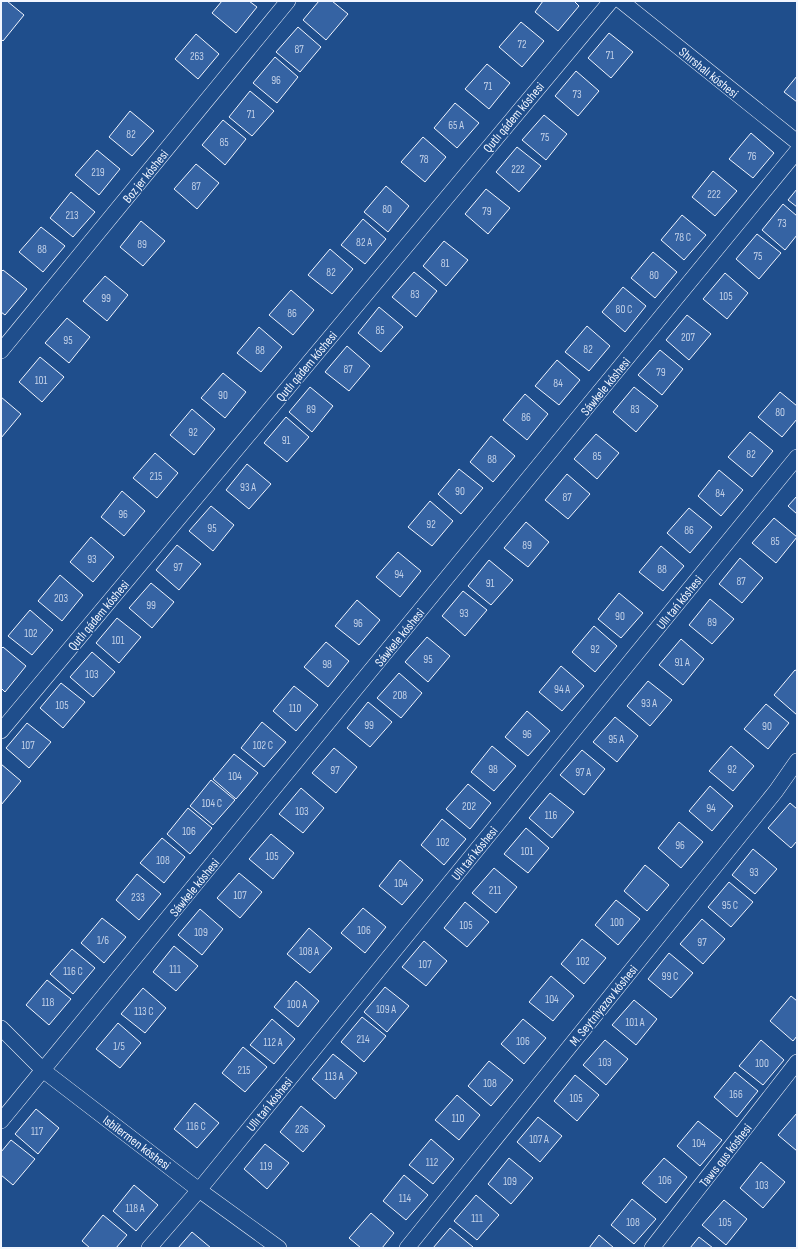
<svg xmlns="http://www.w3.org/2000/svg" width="798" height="1249" font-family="'Sofia Sans Condensed',sans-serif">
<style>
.building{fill:#3563a3;stroke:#f2f6ff}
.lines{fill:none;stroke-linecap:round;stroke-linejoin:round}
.street-casing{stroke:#f2f6ff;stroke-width:16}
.street{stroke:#1f4e8c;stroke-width:15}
.labels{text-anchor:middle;stroke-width:3;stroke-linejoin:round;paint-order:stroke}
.number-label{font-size:11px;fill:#c3d1e8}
.street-label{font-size:13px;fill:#f2f6ff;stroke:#1f4e8c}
</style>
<rect width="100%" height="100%" fill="#1f4e8c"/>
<path class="building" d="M1 1H7L24 15 3 41 1 39Z
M222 1H249L257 7 236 33 212 13Z
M319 1H332L348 14 326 40 303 20Z
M543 1H574L579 6 558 31 535 12Z
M521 22 544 41 522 67 499 47Z
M298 27 321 47 300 72 276 52Z
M609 33 633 52 611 78 588 58Z
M196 34 219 54 198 79 175 59Z
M275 57 298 77 277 103 253 83Z
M487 64 510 83 489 109 465 89Z
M576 71 599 91 578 116 555 96Z
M797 76V102L784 92Z
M250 91 274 111 252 136 229 117Z
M455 103 479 123 457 148 434 128Z
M130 111 154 131 132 156 109 137Z
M544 115 567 134 546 160 522 140Z
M223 120 246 139 225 165 202 145Z
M751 133 774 153 753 178 729 159Z
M423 137 446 157 425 182 401 162Z
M517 147 541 166 519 192 496 172Z
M97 150 120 169 99 195 75 175Z
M196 164 219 183 197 209 174 189Z
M713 171 737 191 715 216 692 197Z
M386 186 409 206 388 232 364 212Z
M486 189 510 208 488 234 465 214Z
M797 189V207L788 200Z
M71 192 95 212 73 237 50 218Z
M783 204 797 216V235L785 250 762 230Z
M682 215 706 235 684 260 661 240Z
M363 219 386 239 365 264 341 245Z
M141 221 165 241 143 266 120 247Z
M41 227 65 246 43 272 19 252Z
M757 234 781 253 759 279 736 259Z
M444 241 468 260 446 286 423 266Z
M330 249 353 269 332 294 308 275Z
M653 252 677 272 655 298 631 278Z
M3 270 27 289 5 315 1 312V272Z
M414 272 437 291 416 317 392 297Z
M725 273 748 293 727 319 703 299Z
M105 276 128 295 107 321 83 301Z
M623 287 646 306 625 332 602 312Z
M291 290 314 310 293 335 269 315Z
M379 307 403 327 381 352 358 333Z
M687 315 711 334 689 360 666 340Z
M67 318 90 337 69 363 45 343Z
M587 326 610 346 589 371 565 352Z
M259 327 282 347 261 372 237 353Z
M347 346 370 366 349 391 325 372Z
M660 350 683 369 662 395 638 375Z
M40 357 64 377 42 402 19 382Z
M557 360 580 380 559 405 535 386Z
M223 373 246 392 225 418 201 398Z
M310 387 333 406 312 432 289 412Z
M634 387 658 406 636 432 613 412Z
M780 392 797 406V419L782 437 758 417Z
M525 394 548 414 527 440 503 420Z
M1 397 21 414 1 438Z
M192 409 215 429 194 455 170 435Z
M286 417 309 437 287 462 264 443Z
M750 432 773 451 752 477 728 457Z
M596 434 619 453 597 479 574 459Z
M491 436 515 456 493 482 470 462Z
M155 453 178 473 157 498 133 478Z
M247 464 271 484 249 509 226 490Z
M459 469 483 488 461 514 438 494Z
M719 470 743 490 721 516 698 496Z
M567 474 590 494 568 519 545 500Z
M122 491 145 511 124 536 101 517Z
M797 496V514L788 506Z
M430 501 453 521 432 546 408 527Z
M211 506 234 525 213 551 189 531Z
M689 508 712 527 690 553 667 533Z
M774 518 797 537 776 563 752 543Z
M526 522 549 542 528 567 504 548Z
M91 537 114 557 93 582 70 562Z
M177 545 201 564 179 590 156 570Z
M661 546 684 566 663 591 639 572Z
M398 552 421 571 400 597 376 577Z
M740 558 763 578 742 603 719 584Z
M489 560 513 580 491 605 468 586Z
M60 575 83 595 62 621 38 601Z
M151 583 174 602 152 628 129 608Z
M463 591 487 610 465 636 442 616Z
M619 593 643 613 621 638 598 619Z
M710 599 734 619 712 644 689 625Z
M357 600 380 620 359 645 335 626Z
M30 610 53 630 32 655 8 636Z
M117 618 141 637 119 663 96 643Z
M594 626 617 646 595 672 572 652Z
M427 637 450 656 428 682 405 662Z
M681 639 704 659 683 685 659 665Z
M326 642 349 661 328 687 304 667Z
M3 647 26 666 5 692 1 688V649Z
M92 652 115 672 93 697 70 677Z
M561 666 584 686 562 711 539 692Z
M795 670 797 671V715L774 695Z
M399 673 422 693 401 718 377 698Z
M648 681 672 700 650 726 627 706Z
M61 683 85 702 63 728 40 708Z
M294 686 318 705 296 731 273 711Z
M368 702 392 722 370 747 347 728Z
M766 704 789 723 768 749 744 729Z
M527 711 550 731 528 756 505 737Z
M615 717 638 736 617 762 593 742Z
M262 722 286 742 264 767 241 748Z
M27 723 51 742 29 768 6 748Z
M492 746 516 766 494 791 471 772Z
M731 746 754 766 733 791 709 771Z
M334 748 357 767 336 793 312 773Z
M582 750 605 769 584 795 560 775Z
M234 754 258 773 236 799 213 779Z
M1 764 21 781 1 805Z
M211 780 235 800 213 825 190 806Z
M468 784 491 803 470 829 446 809Z
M710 786 733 806 712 831 689 811Z
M301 788 324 808 303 833 279 814Z
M550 793 574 812 552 838 529 818Z
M790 803 797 809V841L791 848 768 828Z
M188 808 212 828 190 854 167 834Z
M442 819 466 839 444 865 421 845Z
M679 822 703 842 681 868 658 848Z
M526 828 549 848 528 873 504 854Z
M271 834 294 853 273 879 249 859Z
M162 838 185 857 164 883 140 863Z
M753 849 777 869 755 894 732 875Z
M400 860 423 880 402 905 379 886Z
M645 865 669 885 647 911 624 891Z
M494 868 517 887 496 913 472 893Z
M239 873 262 892 240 918 217 898Z
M137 874 161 894 139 920 116 900Z
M729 882 753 902 731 927 708 907Z
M616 900 640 919 618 945 595 925Z
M465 902 489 922 467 947 444 928Z
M363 908 386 927 365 953 341 933Z
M200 909 223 929 202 955 178 935Z
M102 918 126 937 104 963 81 943Z
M702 919 725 939 703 964 680 944Z
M309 928 332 948 310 973 287 954Z
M582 939 606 958 584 984 561 964Z
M424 941 447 961 426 986 402 967Z
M174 946 198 966 176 991 153 972Z
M72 949 95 968 73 994 50 974Z
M669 953 693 973 671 998 648 979Z
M551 976 574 996 553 1021 529 1002Z
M47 980 71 999 49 1025 26 1005Z
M296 981 319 1001 298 1027 274 1007Z
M385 987 409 1006 387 1032 364 1012Z
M143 988 166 1008 145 1033 121 1014Z
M791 996 797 1001V1036L793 1041 770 1021Z
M634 1000 657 1019 636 1045 612 1025Z
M362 1017 386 1036 364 1062 341 1042Z
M272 1019 295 1039 274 1064 250 1045Z
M523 1019 546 1038 524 1064 501 1044Z
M118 1023 141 1043 120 1068 96 1049Z
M605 1040 628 1059 606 1085 583 1065Z
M761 1040 784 1060 763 1085 739 1066Z
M243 1047 267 1067 245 1092 222 1073Z
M333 1054 357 1073 335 1099 312 1079Z
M489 1061 513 1080 491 1106 468 1086Z
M735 1072 758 1091 737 1117 714 1097Z
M575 1075 599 1095 577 1121 554 1101Z
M457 1095 480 1115 459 1140 435 1120Z
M195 1103 219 1123 197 1148 174 1129Z
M301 1106 325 1126 303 1152 280 1132Z
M36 1109 59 1128 38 1154 15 1134Z
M797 1113V1151L778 1135Z
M538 1117 562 1136 540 1162 517 1142Z
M698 1121 722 1140 700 1166 677 1146Z
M431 1139 454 1159 433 1184 409 1165Z
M11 1140 35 1159 13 1185 1 1175V1152Z
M265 1144 289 1163 267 1189 244 1169Z
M509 1158 533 1178 511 1204 488 1184Z
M664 1158 687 1177 666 1203 642 1183Z
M761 1162 785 1182 763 1208 740 1188Z
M404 1175 428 1195 406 1220 383 1201Z
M134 1185 158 1205 136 1231 113 1211Z
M476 1195 499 1215 477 1240 454 1221Z
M632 1199 656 1219 634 1244 611 1225Z
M724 1200 747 1219 726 1245 702 1225Z
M371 1213 394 1233 382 1248H361L349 1238Z
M103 1215 127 1235 116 1248H90L82 1241Z
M450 1228 473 1247V1248H433Z
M192 1232 211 1248H178Z
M599 1235 614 1248H589Z
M699 1237 713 1248H690Z"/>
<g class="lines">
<g class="street-casing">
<path id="street" d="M621 1 797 142
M1 351 288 1
M1 731 611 1
M1 1028 44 1071 199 1190 279 1248
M1 1121 797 151
M149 1248 199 1190 797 457
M407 1248 776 791 797 761
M652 1248 797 1062"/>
</g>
<use href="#street" class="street"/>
</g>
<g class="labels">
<g class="number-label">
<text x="522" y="48">72</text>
<text x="299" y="53">87</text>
<text x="610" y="59">71</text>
<text x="197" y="60">263</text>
<text x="276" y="84">96</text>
<text x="488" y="90">71</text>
<text x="577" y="98">73</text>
<text x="251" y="118">71</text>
<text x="456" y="129">65 А</text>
<text x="131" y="138">82</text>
<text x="545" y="141">75</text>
<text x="224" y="146">85</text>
<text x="752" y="160">76</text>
<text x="424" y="163">78</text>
<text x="518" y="173">222</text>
<text x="98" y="176">219</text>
<text x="196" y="190">87</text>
<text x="714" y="198">222</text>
<text x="387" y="213">80</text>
<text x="487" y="215">79</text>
<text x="72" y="219">213</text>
<text x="782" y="227">73</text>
<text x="683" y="241">78 С</text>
<text x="364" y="246">82 А</text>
<text x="142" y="248">89</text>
<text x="42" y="253">88</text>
<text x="758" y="260">75</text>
<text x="445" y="267">81</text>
<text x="331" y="276">82</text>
<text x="654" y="279">80</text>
<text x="415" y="298">83</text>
<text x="726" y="300">105</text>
<text x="106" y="302">99</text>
<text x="624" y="313">80 С</text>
<text x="292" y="317">86</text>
<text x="380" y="334">85</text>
<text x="688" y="341">207</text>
<text x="68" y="344">95</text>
<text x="588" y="353">82</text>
<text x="260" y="354">88</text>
<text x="348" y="373">87</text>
<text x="661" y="376">79</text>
<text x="41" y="384">101</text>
<text x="558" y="387">84</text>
<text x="223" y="399">90</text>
<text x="311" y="413">89</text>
<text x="635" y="413">83</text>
<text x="780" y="416">80</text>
<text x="526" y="421">86</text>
<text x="193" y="436">92</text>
<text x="286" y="444">91</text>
<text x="751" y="458">82</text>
<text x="597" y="460">85</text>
<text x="492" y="463">88</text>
<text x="156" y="480">215</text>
<text x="248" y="491">93 А</text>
<text x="460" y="495">90</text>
<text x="720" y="497">84</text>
<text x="567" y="501">87</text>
<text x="123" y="518">96</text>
<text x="431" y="528">92</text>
<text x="212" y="532">95</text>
<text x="689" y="534">86</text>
<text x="775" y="545">85</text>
<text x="527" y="549">89</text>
<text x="92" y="563">93</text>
<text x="178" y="571">97</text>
<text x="662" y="573">88</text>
<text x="399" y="578">94</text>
<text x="741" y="585">87</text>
<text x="490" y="587">91</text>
<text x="61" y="602">203</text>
<text x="151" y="609">99</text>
<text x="464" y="617">93</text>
<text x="620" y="620">90</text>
<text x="712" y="626">89</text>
<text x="358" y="627">96</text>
<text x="31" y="637">102</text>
<text x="118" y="644">101</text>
<text x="595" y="653">92</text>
<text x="428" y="663">95</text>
<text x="682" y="666">91 А</text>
<text x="327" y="668">98</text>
<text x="92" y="678">103</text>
<text x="562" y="693">94 А</text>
<text x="400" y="699">208</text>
<text x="649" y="707">93 А</text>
<text x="62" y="709">105</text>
<text x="295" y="712">110</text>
<text x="369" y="729">99</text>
<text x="767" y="730">90</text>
<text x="527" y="738">96</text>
<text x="616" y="743">95 А</text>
<text x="28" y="749">107</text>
<text x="263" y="749">102 С</text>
<text x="493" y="773">98</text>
<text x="732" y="773">92</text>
<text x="335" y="774">97</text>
<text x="583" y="776">97 А</text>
<text x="235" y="780">104</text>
<text x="212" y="807">104 С</text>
<text x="469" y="810">202</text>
<text x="711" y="812">94</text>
<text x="302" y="815">103</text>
<text x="551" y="819">116</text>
<text x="189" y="835">106</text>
<text x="443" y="846">102</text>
<text x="680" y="849">96</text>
<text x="527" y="855">101</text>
<text x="272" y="860">105</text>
<text x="163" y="864">108</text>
<text x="754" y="876">93</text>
<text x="401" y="887">104</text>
<text x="495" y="894">211</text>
<text x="240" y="899">107</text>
<text x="138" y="901">233</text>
<text x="730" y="909">95 С</text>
<text x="617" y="926">100</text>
<text x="466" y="929">105</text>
<text x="364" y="934">106</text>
<text x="201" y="936">109</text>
<text x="103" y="944">1/6</text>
<text x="702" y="946">97</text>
<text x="309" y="955">108 А</text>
<text x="583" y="965">102</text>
<text x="425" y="968">107</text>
<text x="175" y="973">111</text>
<text x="73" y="975">116 С</text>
<text x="670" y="980">99 С</text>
<text x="552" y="1003">104</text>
<text x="48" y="1006">118</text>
<text x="297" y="1008">100 А</text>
<text x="386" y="1013">109 А</text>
<text x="144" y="1015">113 С</text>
<text x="635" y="1026">101 А</text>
<text x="363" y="1043">214</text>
<text x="523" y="1045">106</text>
<text x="273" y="1046">112 А</text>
<text x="119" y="1050">1/5</text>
<text x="605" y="1066">103</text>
<text x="762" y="1067">100</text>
<text x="244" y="1074">215</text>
<text x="334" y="1080">113 А</text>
<text x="490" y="1087">108</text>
<text x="736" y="1098">166</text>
<text x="576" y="1102">105</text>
<text x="458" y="1122">110</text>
<text x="196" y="1130">116 С</text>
<text x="302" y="1133">226</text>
<text x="37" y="1135">117</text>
<text x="539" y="1143">107 А</text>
<text x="699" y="1147">104</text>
<text x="432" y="1166">112</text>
<text x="266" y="1170">119</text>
<text x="665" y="1184">106</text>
<text x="510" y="1185">109</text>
<text x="762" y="1189">103</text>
<text x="405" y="1202">114</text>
<text x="135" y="1212">118 А</text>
<text x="477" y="1222">111</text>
<text x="633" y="1226">108</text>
<text x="725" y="1226">105</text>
</g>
<g class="street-label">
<text transform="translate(709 72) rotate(39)" y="5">Shırshalı kóshesi</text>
<text transform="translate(513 117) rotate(-50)" y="5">Qutlı qádem kóshesi</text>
<text transform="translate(145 176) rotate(-51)" y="5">Boz jer kóshesi</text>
<text transform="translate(306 366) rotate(-50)" y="5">Qutlı qádem kóshesi</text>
<text transform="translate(605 386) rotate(-51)" y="5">Sáwkele kóshesi</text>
<text transform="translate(679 602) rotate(-51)" y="5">Ullı tań kóshesi</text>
<text transform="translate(98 615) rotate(-50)" y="5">Qutlı qádem kóshesi</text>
<text transform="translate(399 637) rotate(-51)" y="5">Sáwkele kóshesi</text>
<text transform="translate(474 853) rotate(-51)" y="5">Ullı tań kóshesi</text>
<text transform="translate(194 887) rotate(-51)" y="5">Sáwkele kóshesi</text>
<text transform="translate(603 1005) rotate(-51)" y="5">M. Seytniyazov kóshesi</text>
<text transform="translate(269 1104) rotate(-51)" y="5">Ullı tań kóshesi</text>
<text transform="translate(137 1142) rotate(37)" y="5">Isbilermen kóshesi</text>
<text transform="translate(725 1155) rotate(-52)" y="5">Tawıs qus kóshesi</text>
</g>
</g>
<rect width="798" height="1249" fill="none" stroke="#f2f6ff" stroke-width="4"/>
</svg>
